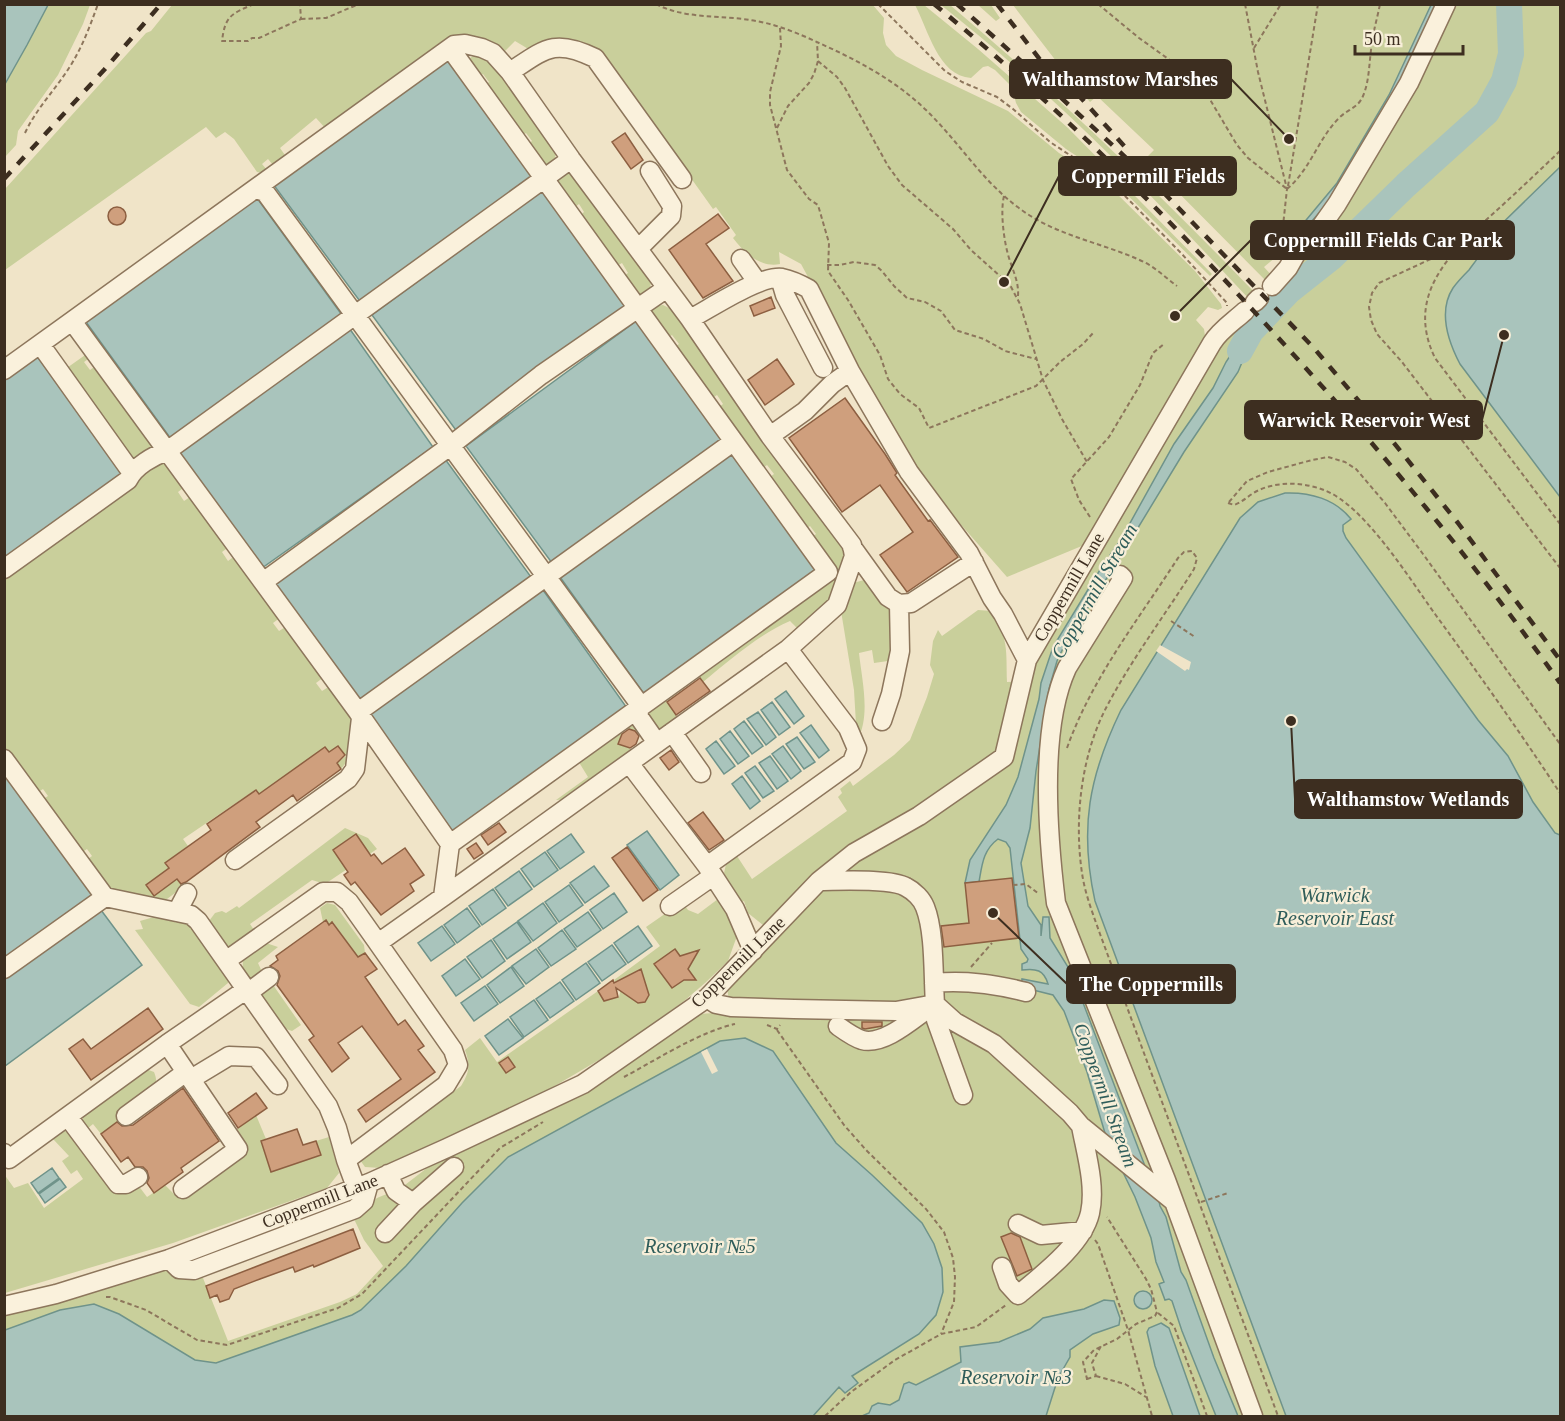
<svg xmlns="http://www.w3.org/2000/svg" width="1565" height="1421" font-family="Georgia,serif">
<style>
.green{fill:#c9cf9b;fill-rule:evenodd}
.water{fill:#a9c4bc;stroke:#6f938a;stroke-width:1.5}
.pier{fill:#f0e4c8}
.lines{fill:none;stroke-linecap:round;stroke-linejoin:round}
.river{stroke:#a9c4bc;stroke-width:26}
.building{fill:#cf9f7d;stroke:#8d5f41;stroke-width:1.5}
.minor-casing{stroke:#8d765c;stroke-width:21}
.path{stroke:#8d765c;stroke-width:2;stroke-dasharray:4.5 3;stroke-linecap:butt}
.minor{stroke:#faf1dc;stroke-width:18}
.rail{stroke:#3d2e20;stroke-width:4.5;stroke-dasharray:10 10;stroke-linecap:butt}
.labels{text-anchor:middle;stroke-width:4.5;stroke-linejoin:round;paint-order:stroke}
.street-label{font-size:18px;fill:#3d2e20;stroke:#f7eed8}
.water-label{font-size:20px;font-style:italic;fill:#2f5d5a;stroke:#f7eed8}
.leader{fill:none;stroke:#3d2e20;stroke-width:2}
.callout-dot{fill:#3d2e20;stroke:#f7eed8;stroke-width:2}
.callout{fill:#3d2e20;stroke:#3d2e20;stroke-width:2}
.callout-label{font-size:20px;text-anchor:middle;font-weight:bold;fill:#fff}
</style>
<rect width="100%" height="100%" fill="#f0e4c8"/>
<path class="green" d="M872 4 884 18 883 33 886 45 896 56 922 70 1008 111 1059 153 1105 182 1195 271 1221 304 1222 308 1218 310 1208 307 1196 320 1204 329 1205 336 1089 543 1007 577 912 469 801 264 779 252 780 264C761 268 744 253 733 238L736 235 716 207 713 209 611 66 593 51 530 50 515 41 504 52 478 37H451L327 130 316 118 280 148 287 158 273 165 268 159 262 164 267 170 262 173 257 172 234 139 225 132 216 138 206 127 5 270V189L146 33 151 31 172 5Z
M48 5H90L83 24 58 75 18 131 16 145 5 157V84L27 45Z
M915 5H924L978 49 1068 128 1212 274 1210 276 1110 178 1066 149 1021 112 1016 103 1012 87 995 70 988 66 983 67 971 78C938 76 928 29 915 5Z
M941 5H950C1057 95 1159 193 1256 294L1250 300C1153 196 1053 93 941 5Z
M978 5H991L1000 18 996 21Z
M1013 5H1560V1416H5V1314L168 1269 201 1273 228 1341 340 1302 357 1294 383 1266 364 1240 354 1219 377 1198 401 1188 427 1168 503 1133 581 1092 698 1014 731 1012 727 988 794 918 779 908 763 925 748 913 744 901 740 903 724 873 727 860 737 856 752 879 847 811 838 797 842 793 840 789 850 781 853 786 894 755 910 740 927 697 934 674 930 665 933 641 938 630 942 636 978 610 991 611C1009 639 1006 650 1007 682L1028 681 1040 648 1200 375 1234 327 1274 289 1145 159 1154 150 1097 96 1090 102 1063 70ZM1284 250 1286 265 1273 277 1264 267Z
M475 55 487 58 496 67 556 152C555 162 551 166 543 172L525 147 532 141 526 133 519 138 482 87 489 82 483 74 476 79 463 62Z
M566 173 576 176 651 280 650 291 640 298 619 279 628 273 622 263 612 269 576 219 584 212 579 204 570 211 550 184Z
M663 305 671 309 847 552 825 614 799 630 790 621C758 635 730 660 703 682L699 677 667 701 677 716 678 721 663 731H656L645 710 831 565 823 549 814 548 808 540 816 534 810 526 802 531 766 480 774 474 767 465 759 471 715 410 723 404 717 395 708 401 672 349 679 344 672 335 664 340 648 313 656 306Z
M88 353 91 357 84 362 90 370 97 365 154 443 152 451 134 460 64 370Z
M164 457 187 485 178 492 184 501 193 495 230 546 222 552 228 561 236 555 281 617 273 623 279 631 287 626 324 677 316 683 322 691 330 686 353 717 348 760 341 769 337 763 346 756 339 746 329 752 325 747 259 794 255 790 183 839 188 846 166 862 169 868 146 885 154 896 177 879 183 887 163 902 107 891 84 862 92 856 87 849 78 855 40 801 48 796 43 789 35 794 5 758 4 572Z
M864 580 872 585 892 611 894 653 888 661 874 663 872 650 859 653C862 681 871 715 857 741L854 690 841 611 853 583Z
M633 719 640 733 624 728 619 744 634 750 569 799 556 800 588 777 577 759Z
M345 828 368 838 377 849 325 884 312 880 250 924 256 933 237 946H225L209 921 215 913 222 911 226 913 237 906 239 908Z
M718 899 724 906 737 936 728 961 705 983 684 1001 621 1047 536 1097 381 1168 365 1167 360 1160 461 1086C470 1072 470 1064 465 1050L480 1038 497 1062 598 991 604 1001 619 997 621 988 614 980 660 946 646 927 682 902 688 910 698 914Z
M327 903 335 905 364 945 365 953 355 960 354 951 333 922 329 925 326 920 323 922 320 908Z
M154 917 188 921 228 972V983L199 1007 190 1004 135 930 143 929 140 921Z
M266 943 278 947 258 963 264 976 256 981C243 976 242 970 243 958Z
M271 982 301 1025 292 1031 286 1029 262 996V988Z
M146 1069 154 1072C156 1077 157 1081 155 1086 151 1099 113 1126 101 1134L93 1124 87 1129 83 1124V1115Z
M256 1115 266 1139 261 1141 271 1172 321 1155 316 1141 329 1137 339 1173 327 1188 173 1243 5 1293 4 1174 14 1188 28 1183 44 1208 83 1179 77 1170 71 1174 62 1161 69 1156 53 1139 60 1132 65 1131 74 1134 109 1185 135 1181 147 1197 165 1185 176 1196H189L244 1152 236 1130Z
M357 1195 362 1197 189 1267 184 1261Z"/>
<path class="water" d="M5 4 48 5 27 45 5 84Z
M1431 5H1436L1393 97 1327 204 1295 240 1292 237 1337 183 1389 95Z
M448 56 537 175 362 304 273 184Z
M1560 167V497L1460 364C1448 341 1438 311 1453 288 1458 281 1464 275 1469 270 1476 260 1483 254 1484 241Z
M544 189 631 307 458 433 372 315Z
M257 198 342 315 171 439 86 322Z
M639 319 725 437 552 563 466 446Z
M1254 319 1265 330 1264 332 1248 348 1238 372 1184 452 1116 564 1110 555 1120 541 1174 444 1213 388 1226 362Z
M347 325 433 447 262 568 173 451Z
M37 356 123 474 4 559V379Z
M734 452 818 568 644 694 560 577Z
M445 459 531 577 358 703 272 585Z
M1285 493C1310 492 1335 499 1351 519L1343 525V531L1346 538 1478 720 1508 756 1533 802 1555 833 1560 835V1416H1286L1095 901C1079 828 1089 776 1121 710L1240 518 1258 502Z
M1106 560 1112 570 1066 642 1057 661 1049 689 1036 771 1030 828 1021 863 1028 906 1041 925V936L1043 917H1049L1050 938 1068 967 1082 1000 1148 1174 1107 1140 1087 1072 1064 1011 1053 995 1021 987 1022 979 1048 984C1044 970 1036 968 1022 970V964L1027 962 1028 959 1021 949 1010 848 1006 842 998 839C983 850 982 865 979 882L965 883 970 860 1006 805 1018 777 1039 699 1041 683 1053 647Z
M543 590 627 708 453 832 368 715Z
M786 691 804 716 794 724 775 699Z
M772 702 790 727 779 735 761 710Z
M758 712 776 737 766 745 747 719Z
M744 721 763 746 752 754 734 729Z
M811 725 829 750 819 758 800 733Z
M730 731 749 756 738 764 720 739Z
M797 737 815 762 804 769 786 744Z
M716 741 735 766 724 774 706 749Z
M783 746 801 771 791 779 772 754Z
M770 756 788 781 777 789 759 763Z
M755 766 774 791 763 798 745 773Z
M742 776 760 801 750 809 732 784Z
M8 777 93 895 4 958V779Z
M647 831 679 875 660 890 627 845Z
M571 834 584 852 560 869 547 851Z
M545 852 558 870 534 887 521 869Z
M594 866 609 886 585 903 570 883Z
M519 871 532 889 508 906 495 888Z
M569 885 583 905 559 922 545 902Z
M493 889 506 908 482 925 469 906Z
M614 893 627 912 603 929 590 910Z
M543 903 557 923 533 941 518 921Z
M98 906 142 965 5 1066 4 976Z
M467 908 480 926 457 943 444 925Z
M588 912 601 930 577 947 564 929Z
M517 922 531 942 507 959 493 939Z
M442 926 455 944 431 961 418 943Z
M638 926 652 946 628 963 614 943Z
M562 930 576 949 551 966 538 948Z
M491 940 505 961 482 978 467 957Z
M612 945 626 964 602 981 588 962Z
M536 949 549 967 526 984 512 966Z
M465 959 480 979 456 996 442 976Z
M586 963 600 983 576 1000 562 980Z
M511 967 524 986 500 1003 487 985Z
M560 982 574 1001 550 1018 536 999Z
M485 986 498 1004 474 1021 461 1003Z
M534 1000 548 1020 524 1037 510 1017Z
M508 1019 523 1038 499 1055 485 1036Z
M745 1038 773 1051 836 1143 872 1175 922 1223 934 1244 942 1268 943 1292 936 1315 919 1334 852 1376 858 1383 845 1393 839 1387 813 1416H5V1330L60 1310 94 1304 119 1314 195 1360 216 1363 352 1315 361 1310 406 1266 462 1203 508 1157 720 1041Z
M1118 1162 1158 1196 1160 1206 1166 1217 1181 1272 1186 1280 1214 1358 1238 1416H1216L1182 1331 1172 1301 1169 1299 1165 1300 1159 1284 1164 1282 1156 1262 1151 1238 1135 1197Z
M52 1168 59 1178 38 1193 31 1183Z
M60 1179 66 1187 45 1203 39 1194Z
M1134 1300a9 9 0 1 1 18 0a9 9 0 1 1-18 0Z
M1104 1300 1114 1301 1120 1318 1119 1325 1093 1334 1070 1350V1357L1058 1378 1046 1416H862L869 1413 872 1406 878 1403 890 1405 899 1400 904 1384 909 1382 916 1385 961 1362 960 1347 999 1342 1030 1329 1043 1318 1084 1309Z
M1161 1323 1169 1328 1200 1416H1173L1155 1366 1147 1332 1149 1328Z"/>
<path class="pier" d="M1160 645 1191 662 1189 670 1187 669 1185 671 1156 651Z
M707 1049 718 1071 712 1074 701 1052Z"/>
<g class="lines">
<path class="river" d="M1240 351 1251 331 1289 291 1332 257 1406 185 1487 112 1504 81 1511 54 1509 4"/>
</g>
<path class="building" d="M625 133 643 160 631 169 612 142Z
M108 216a9 9 0 1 1 18 0a9 9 0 1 1-18 0Z
M718 214 729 228 706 244 733 281 703 298 669 250Z
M771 297 775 308 754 316 750 306Z
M777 359 794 384 765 405 748 380Z
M845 398 885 454 897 473 895 475 928 521 930 520 958 557 907 592 880 555 913 532 880 485 842 512 789 438Z
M700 678 710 691 676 715 667 702Z
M629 729 635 731 639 736 636 744 630 748 618 744 622 734Z
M338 746 345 755 337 763 341 769 297 801 293 795 256 822 260 827 186 882 181 884 177 879 154 896 146 885 169 868 165 863 211 830 207 824 256 790 259 794 325 747 329 752Z
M671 750 679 762 669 770 660 758Z
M703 812 724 840 709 850 688 823Z
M499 823 506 832 488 845 481 835Z
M356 834 371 856 374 854 382 864 405 848 424 875 410 884 414 891 381 915 355 882 351 885 344 875 348 872 333 850Z
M476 843 483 853 474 859 467 849Z
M627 847 658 890 643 901 612 858Z
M1012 878 1019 938 944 947 941 926 969 923 965 883Z
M326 920 329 925 332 922 358 957 365 953 377 969 365 977 398 1025 405 1020 424 1046 418 1050 435 1072 366 1122 358 1110 401 1079 362 1026 338 1043 349 1058 332 1072 309 1040 314 1036 277 985 280 976 278 971 270 966 278 960 276 956Z
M675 949 680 956 699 950 688 969 696 980H684L672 988 654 964Z
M641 969 649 995 645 1002 638 1003 616 988 618 997 604 1001 598 991 613 980 614 983Z
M148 1008 163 1029 91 1080 69 1049 83 1039 91 1049Z
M862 1022H882V1026L865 1029 862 1028Z
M508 1057 515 1067 506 1073 499 1063Z
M183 1088 219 1141 181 1168 183 1172 154 1193 147 1183 149 1178 147 1171 143 1167H135L128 1157 121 1162 101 1134 117 1122 122 1126 133 1125Z
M256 1093 267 1108 238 1128 228 1113Z
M297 1129 303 1145 316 1141 321 1155 271 1172 261 1141Z
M353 1229 360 1248 314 1267 313 1265 295 1272 293 1267 260 1279 234 1289 229 1299 220 1302 217 1295 210 1298 206 1286Z
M1011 1233 1020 1237 1032 1269 1017 1276 1001 1237Z"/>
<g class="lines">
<g class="minor-casing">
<path id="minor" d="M450 48 828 572 450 844
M510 72C545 49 554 38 595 58L682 179
M256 189 265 192 638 702 639 717 657 743
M638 249 671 216 672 206 650 171
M741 259 758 283
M780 278 785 295 823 368
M1272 286 1288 268 1297 252 1320 228 1337 204 1409 83 1446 4
M1255 302 1259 298
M690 319C711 308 760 275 782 278 792 280 800 284 809 289L850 371 909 472 969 553 992 598 1003 614 1027 660
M72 321 454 45 465 44 482 48 493 53 510 72 571 159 690 319 770 436 852 545 854 556 837 605 788 649 629 763
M40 344 132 473
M4 370 72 321 358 712 450 844 443 897 378 943 453 1050 458 1065 446 1085 346 1160 356 1187
M770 436 805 411 832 384 850 371
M852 547 888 597 899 604 911 603 974 562
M4 569 128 480C135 466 153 456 167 451L571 159
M1120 575 1123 578 1067 668C1039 729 1048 838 1056 903L1166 1180 1253 1416
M263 582 450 446 541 375 667 288
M358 712 733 442
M882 721 891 694 900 651 899 604
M672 732 701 773
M4 759 105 897 191 915 198 921 328 1106 337 1128 346 1160
M235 860 348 779 355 769 361 718
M819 881C839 881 890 878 906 887 914 891 922 899 925 907 935 932 933 976 935 1004L955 1022 994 1044 1070 1113 1081 1126 1172 1200
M443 897 629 763 707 866
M670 906 713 876
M177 912 187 893
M753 951 735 909 707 866 852 762 857 749 848 728 788 649
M227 960 323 892H337L349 902 378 943
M4 969 105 897
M934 983C966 980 994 984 1026 992
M249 992 269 977
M707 998 716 1004 731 1007 794 1009 896 1011 935 1004
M935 1004 936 1020 963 1095
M838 1026C845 1031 853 1037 862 1040 883 1046 912 1020 929 1008
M167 1044 238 1149 183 1189
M191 1079 229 1056 256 1057 278 1085
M126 1116 186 1072
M68 1117 118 1184H126L138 1177
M4 1153 9 1159 167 1044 247 989
M388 1174 396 1191 413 1203
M1018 1224 1041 1235 1083 1231
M385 1233 413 1203 454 1167
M169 1259 179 1269 194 1270 355 1209 364 1201 369 1183
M1002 1267 1008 1284 1018 1295C1042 1275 1083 1244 1090 1213 1096 1186 1086 1153 1081 1126
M4 1306 56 1294 169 1259 369 1183 447 1148 583 1084 707 998 819 881 854 853 919 816 1004 757 1027 660 1212 343C1220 330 1233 322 1245 311"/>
</g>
<path class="path" d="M254 4C231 14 225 16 222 41H248L252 38H259L301 19 300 4
M656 4C684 19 719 15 750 20 773 23 798 33 819 43 857 60 895 80 926 110 961 144 982 182 1023 211 1060 237 1104 243 1144 262 1156 268 1166 278 1177 286
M878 4 945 71 962 82 997 97 1013 109 1050 142 1097 173 1124 195 1180 252 1227 303V306
M1098 4 1139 38 1199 81 1237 145 1248 158 1287 189
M1245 4 1258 72 1287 189 1282 235 1284 242
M301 19 326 18 359 4
M780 28 781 46 770 92V105L787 170 809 199 818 205 829 243 828 271 848 300 880 355 888 379 900 394 919 408 929 428 1036 386 1060 362 1083 344 1094 332
M1254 48 1281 4
M818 61 837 77 845 88 888 166 902 185 953 229 971 250 1010 285 1020 304 1043 380 1062 419 1087 462
M777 128 788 106 809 83 814 74 818 61 817 42
M25 133C36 109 55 90 69 68 82 48 90 26 98 4
M1560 151C1539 171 1518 191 1496 211 1452 251 1404 294 1435 358L1560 524
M1288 186 1318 4
M1287 189C1310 170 1318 139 1339 118 1348 109 1358 108 1363 96 1369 82 1369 66 1371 50 1372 35 1377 20 1380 4
M1004 196C1000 212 1004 242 1009 258 1013 271 1019 282 1018 296
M1463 240 1433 258 1379 283 1372 293 1369 307 1371 320 1377 334 1402 362 1560 568
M827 265H840L854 262 875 265 882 271 894 286 907 298 925 302 941 311 955 330 984 339 1005 351 1036 359
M1229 502 1247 481 1268 472 1312 460 1328 457 1345 462 1356 469 1385 503 1423 554 1560 744
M1228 503 1234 505C1243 502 1249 495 1257 491 1277 481 1303 482 1324 490 1364 505 1409 578 1435 614 1478 673 1520 732 1560 793
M1090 517 1079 500 1071 479 1109 437 1140 385 1153 353 1164 344
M1171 621 1195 637
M1067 748C1092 678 1138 620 1178 558L1184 552 1192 551 1197 558 1194 569C1165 615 1131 660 1106 708 1081 756 1074 820 1082 873 1085 894 1093 914 1100 934L1278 1416
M1013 885 1026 884 1039 894
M971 967 992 943
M767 1025 777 1029 780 1025
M777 1030 844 1125 866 1150 926 1209 944 1232 953 1258 955 1277 954 1302 941 1334
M624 1077C656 1060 699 1032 735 1024
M1201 1202 1228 1193
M1095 1240 1098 1244 1128 1330 1152 1416
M106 1297H110L146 1310 197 1340 227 1345 338 1308 362 1294 500 1148 543 1122
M1158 1313 1174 1326 1207 1416
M1096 1376 1125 1384 1146 1397
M1086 1379H1087L1083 1362 1094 1350 1117 1339 1136 1324 1155 1316 1157 1312 1151 1289 1146 1279 1107 1217
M1087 1379 1096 1376 1092 1363 1101 1346
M825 1416 851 1392 895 1360 941 1334 976 1327 1006 1305"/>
<use href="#minor" class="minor"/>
<path class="rail" d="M934 4C1056 104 1166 215 1272 331 1375 443 1472 559 1560 683
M957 4 1031 70 1162 191 1313 347 1386 433 1458 523 1560 660
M997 4 1065 92
M1064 79 1126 148
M4 179 104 70 161 4"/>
</g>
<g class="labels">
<g class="street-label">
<text transform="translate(1069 587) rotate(-60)" y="6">Coppermill Lane</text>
<text transform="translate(738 962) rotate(-44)" y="6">Coppermill Lane</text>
<text transform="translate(320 1201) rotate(-21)" y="6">Coppermill Lane</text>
</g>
<g class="water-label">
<text transform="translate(1094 591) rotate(-60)" y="7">Coppermill Stream</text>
<text x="1335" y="902">Warwick<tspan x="1335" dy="23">Reservoir East</tspan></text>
<text transform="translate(1106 1095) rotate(70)" y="7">Coppermill Stream</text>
<text x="700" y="1253">Reservoir №5</text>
<text x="1016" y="1384">Reservoir №3</text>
</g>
</g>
<path class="leader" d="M1289 139L1231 79M1004 282L1059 176M1175 316L1251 240M1504 335L1482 420M1291 721L1295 799M993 913L1067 984"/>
<g class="callout-dot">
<circle cx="1289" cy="139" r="6"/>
<circle cx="1004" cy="282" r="6"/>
<circle cx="1175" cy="316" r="6"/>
<circle cx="1504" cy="335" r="6"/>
<circle cx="1291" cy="721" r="6"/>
<circle cx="993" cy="913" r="6"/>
</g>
<g class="callout">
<rect x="1010" y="60" width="221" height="38" rx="6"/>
<rect x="1059" y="157" width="177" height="38" rx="6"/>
<rect x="1251" y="221" width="263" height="38" rx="6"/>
<rect x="1245" y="401" width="237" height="38" rx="6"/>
<rect x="1295" y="780" width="227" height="38" rx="6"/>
<rect x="1067" y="965" width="168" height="38" rx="6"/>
</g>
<g class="callout-label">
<text x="1120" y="86">Walthamstow Marshes</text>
<text x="1148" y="183">Coppermill Fields</text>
<text x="1383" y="247">Coppermill Fields Car Park</text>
<text x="1364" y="427">Warwick Reservoir West</text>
<text x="1408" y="806">Walthamstow Wetlands</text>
<text x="1151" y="991">The Coppermills</text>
</g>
<rect width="1565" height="1421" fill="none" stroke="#3d2e20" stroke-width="12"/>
<path d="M1355 45v9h108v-9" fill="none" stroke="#3d2e20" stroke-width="3"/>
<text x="1364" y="45" font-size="18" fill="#3d2e20" stroke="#f7eed8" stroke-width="4.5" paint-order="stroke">50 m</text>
</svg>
